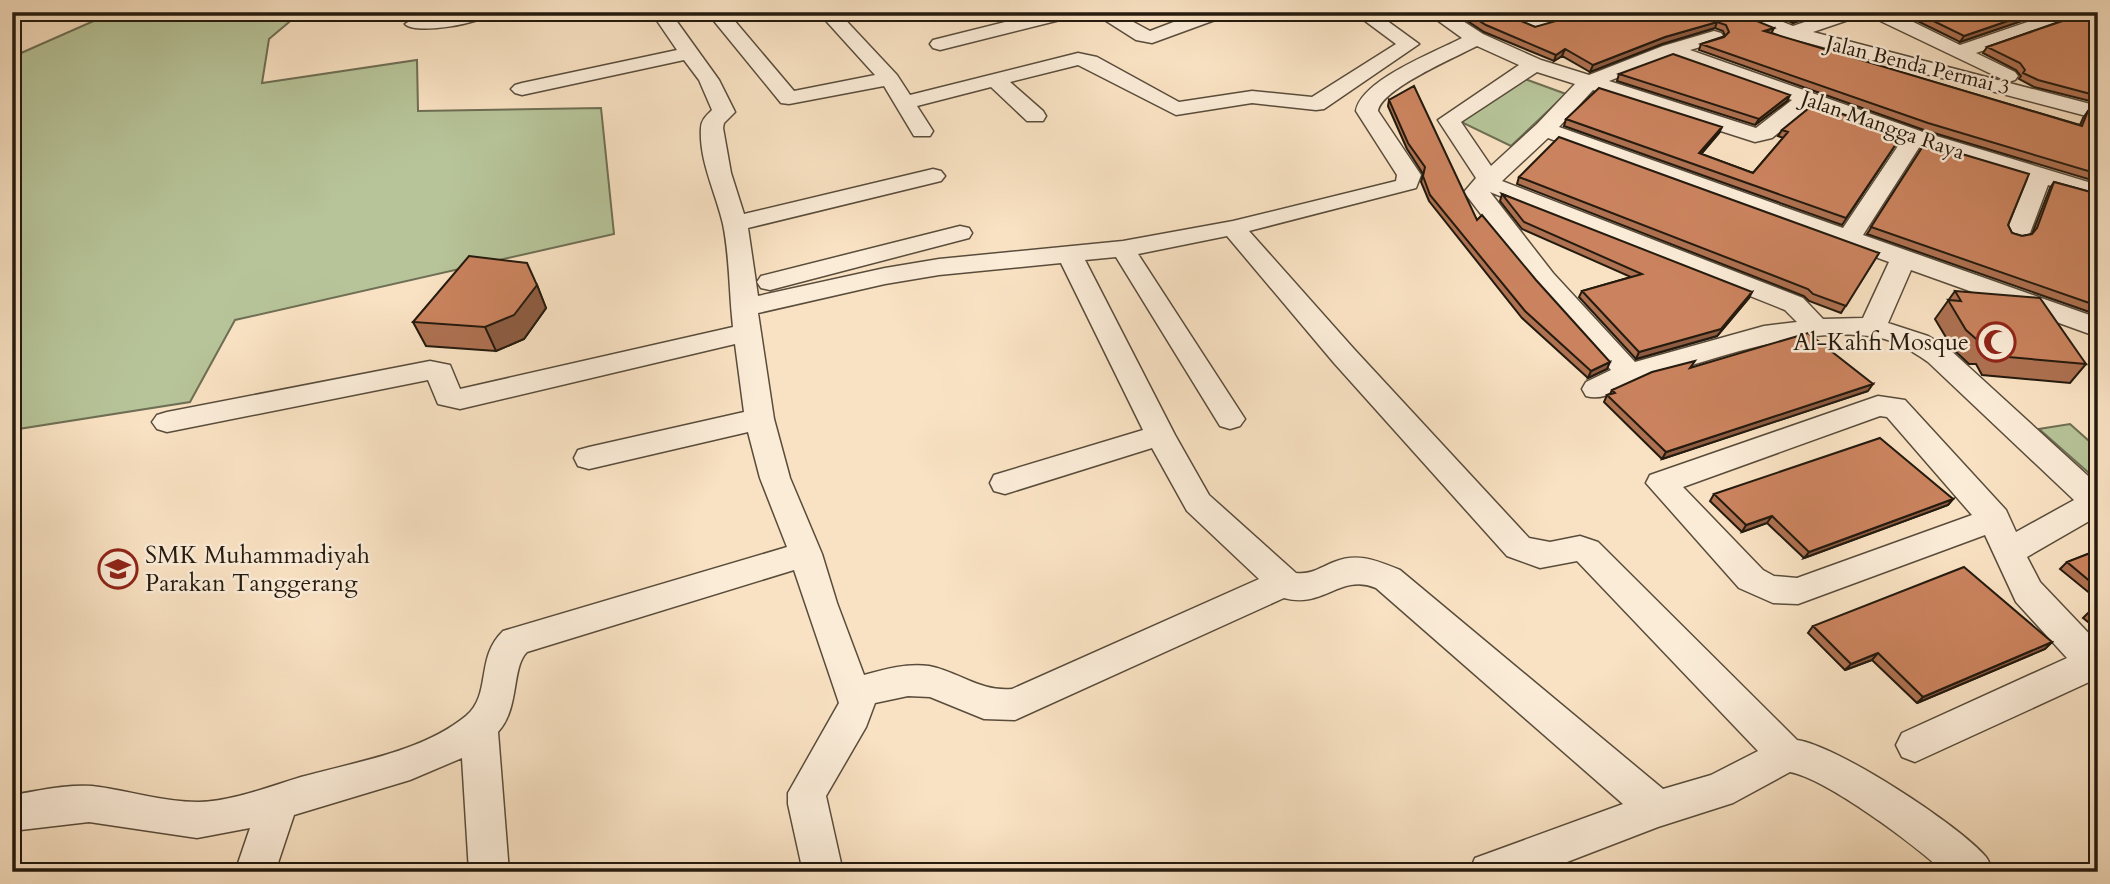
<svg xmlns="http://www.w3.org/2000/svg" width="2110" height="884" font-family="Cardo,serif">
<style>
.green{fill:#b7c499;stroke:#6e6f54;stroke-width:2}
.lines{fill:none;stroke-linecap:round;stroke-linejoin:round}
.street-casing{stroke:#594c3b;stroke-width:3}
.street{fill:#fbecd8;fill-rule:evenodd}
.wall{fill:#ae7151;stroke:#241a0e;stroke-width:2}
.shaded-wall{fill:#8d5c42;stroke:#241a0e;stroke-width:2}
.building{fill:#ca835e;stroke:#241a0e;stroke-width:2}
.labels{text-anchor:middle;stroke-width:5;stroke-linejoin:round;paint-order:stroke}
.far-street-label{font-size:21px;fill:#241a0e;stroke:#fbecd8}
.poi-label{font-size:24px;fill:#241a0e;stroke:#fbecd8;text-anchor:end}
</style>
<rect width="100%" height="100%" fill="#f9e2c3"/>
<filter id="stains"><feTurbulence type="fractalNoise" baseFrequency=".00286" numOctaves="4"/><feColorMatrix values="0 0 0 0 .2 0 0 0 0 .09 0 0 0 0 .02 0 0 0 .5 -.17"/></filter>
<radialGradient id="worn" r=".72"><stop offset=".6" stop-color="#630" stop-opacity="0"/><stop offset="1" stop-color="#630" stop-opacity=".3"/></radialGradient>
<path class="green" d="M114 12H301L269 39 262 83 417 60 418 111 601 108 614 234 235 320 190 402 12 430V57Z
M1525 79 1566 94 1511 146 1459 121Z
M2070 424 2098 449V481L2039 429Z"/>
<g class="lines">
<g class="street-casing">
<path id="street" d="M460 12H492C483 24 414 35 405 24L415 18Z
M651 12H670L719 80 735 112 724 123 723 128 731 173 744 214 933 169 941 171 945 176 941 181 748 228 758 296 885 268 939 259 1123 241 1233 221 1396 181 1397 175 1356 111C1361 80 1435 52 1462 38L1426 12H1449L1483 34 1541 60 1589 75 1663 46 1714 31 1721 33 1724 37 1721 41 1690 50 1923 132 2098 185V200L2048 185 2030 233 2027 238 2018 240 2009 238 2006 233 2028 179 1920 146 1863 235 2098 318V337L1911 270 1888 323 1928 336 1948 348 2098 485V516L2027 557 2040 582 2098 643V678L1915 762 1902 757 1896 745 1902 733 2067 658 2016 602 1985 535 1798 604 1773 603 1739 588 1646 483 1650 475 1878 396 1905 400 2006 510 2016 532 2074 500 1928 362C1911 350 1891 338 1870 336 1814 329 1755 346 1702 362 1681 368 1660 372 1640 379 1622 386 1606 402 1586 396L1582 389 1586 382 1611 370 1535 285 1464 192 1476 178 1438 120 1519 65 1477 46C1456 57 1381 89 1378 111L1421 175 1416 188 1249 231 1354 349 1529 538 1550 542 1580 536 1598 542 1797 740C1838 746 1959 825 1986 857 1989 861 1991 867 1993 872H1944C1915 845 1827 779 1790 772L1733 803 1658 827 1541 872H1469L1475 858 1623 804 1376 588C1340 573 1324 609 1284 598L1015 720 984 719 930 697 908 696 875 703 866 727 826 796 843 872H803L788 804V793L839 703 794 570 527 652C511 668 520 708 498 732L509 872H469L462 758 410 780 294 815 275 872H235L250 828 197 838 89 822 12 831V795C38 791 66 784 92 786 126 790 163 802 198 802 233 801 268 787 301 777 355 762 422 752 466 716 492 694 475 658 503 631L787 547 760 478 748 432 589 469 578 466 574 458 578 450 589 447 744 412 735 344 460 409 438 404 428 380 167 432 157 429 152 422 157 415 167 412 430 361 450 365 460 389 733 327C729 292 730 258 723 224 716 193 699 161 701 128 701 120 707 115 712 110L699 80 684 60 522 95 515 93 511 89 515 85 522 83 677 50ZM1670 57 1792 100 1756 128 1609 81ZM1537 72 1575 84 1537 124 1491 166 1461 122ZM1593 90 1755 142 1772 138 1810 107 1902 140 1843 228 1559 127ZM1548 138 1889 262 1863 318 1823 319 1803 298 1502 181ZM1490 192 1785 310 1797 322 1764 326 1635 362 1553 273ZM1227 236 1334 363 1507 556 1540 568 1577 561 1758 751 1711 775 1663 789 1400 570C1377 561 1358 552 1334 562 1321 567 1311 575 1296 573L1209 495 1175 435 1085 260 1116 257 1220 426 1230 429 1240 426 1245 419 1138 254ZM1061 263 1143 430 994 475 990 483 994 491 1005 494 1152 448 1187 511 1259 579 1012 689C981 692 959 672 929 666 907 663 885 669 864 675L837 603 822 554 790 478 774 419 758 313 885 284 939 275ZM1880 416 1887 417 1972 515 1797 578 1774 576 1763 570 1683 487Z
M717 12 728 13 794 91 875 75 818 12H838L897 75 910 95 1078 53 1097 57 1179 102 1252 91 1312 97 1396 44 1353 12H1375L1419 44 1324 109 1316 110 1252 103 1176 115 1078 65 1010 82 1043 111 1046 116 1043 121H1027L991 87 917 106 933 131 930 136H914L884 86 789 104 781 103 714 21 711 17Z
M1045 12H1078L1076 16 940 50 933 48 930 44 933 40Z
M1092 12H1115L1150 31 1200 12H1228L1226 16 1152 43 1136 40Z
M1497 12H1522L1534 18 1555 12H1586L1584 16 1532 31 1499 16Z
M1731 12H1758L1793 26 1834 12H1862L1860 16 1813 32 2098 106V119L1785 37 1733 16Z
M1868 12H1893L1960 45 2057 12H2086L2084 16 1976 53 2015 72 2018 76 2015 80 2008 82 1870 16Z
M960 226 969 228 972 233 969 238 770 290 761 288 757 282 761 276Z"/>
</g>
<use href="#street" class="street"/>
</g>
<path class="wall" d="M1454 12H1500L1535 27 1735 12 1771 34 2080 125 2083 118 2088 111 2098 113V182L1924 130 1699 50 1701 44 1725 36 1723 31 1715 28 1662 44 1590 72 1562 56 1554 61 1484 32Z
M1766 12H1825L1793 23Z
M1899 12H2048L1960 42Z
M2087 12H2098V103L2034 87 2019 79 2021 76 2016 70 1983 53 1987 47Z
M1619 74 1787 101 1755 125 1617 81Z
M1389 100 1477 220 1607 369 1588 378 1522 318 1429 201 1421 182 1423 174 1407 149 1388 106Z
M1566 119 1719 133 1701 154 1753 173 1783 138 1778 136 1782 130 1898 141 1842 225 1564 126Z
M1925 143 2008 225 2012 233 2022 236 2032 234 2050 188 2054 182 2098 194V315L1867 234Z
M1519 177 1879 253 1841 313 1809 301 1804 296 1517 184Z
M1502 194 1749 298 1717 336 1636 359 1579 297 1582 291 1631 277 1522 229 1500 201Z
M537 285 546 308 524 339 496 351 426 346 413 322Z
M1955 291 2086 364 2070 383 1982 375 1976 364H1969L1953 349 1935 319Z
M1692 367 1868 391 1662 459 1604 402 1607 395 1610 394 1612 390Z
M1714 494 1953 499 1948 505 1804 558 1767 523 1742 532 1710 501Z
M2098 550V600L2060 569 2067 562Z
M2098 608V630L2083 618 2090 611Z
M1813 626 2052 642 2045 649 1917 703 1872 660 1845 670 1808 633Z"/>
<path class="shaded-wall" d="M1810 12H1825L1793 23 1796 17Z
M2034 12H2048L1960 42 1964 36Z
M1717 22 1715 28 1662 44 1590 72 1593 65 1665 37Z
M1774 28 1771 34 1764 31Z
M1565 49 1562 56 1554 61 1556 55Z
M1790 95 1787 101 1755 125 1759 119Z
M1722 127 1719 133 1696 160 1699 153Z
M537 285 546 308 524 339 496 351 485 327Z
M1752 292 1749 298 1717 336 1636 359 1639 352Z
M1610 362 1607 369 1588 378 1591 371Z
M1873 384 1868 391 1662 459 1666 452Z
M1953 499 1948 505 1804 558 1809 552Z
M1772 516 1767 523 1742 532 1746 525Z
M2052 642 2045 649 1917 703 1923 697Z
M1878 653 1872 660 1845 670 1851 664Z"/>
<path class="building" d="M1465 12H1500L1535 27 1587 12H1735L1774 28 1764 31 2082 126 2088 111 2098 113V174L1928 123 1701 44 1724 37 1729 32 1726 25 1717 22 1665 37 1593 65 1565 49 1556 55 1486 25Z
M1784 12H1810L1796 17Z
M1915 12H2034L1964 36Z
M2089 12H2098V96L2038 80 2023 73 2025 70 2020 63 1987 47Z
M1673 54 1790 95 1759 119 1619 74Z
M1414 86 1477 220 1482 215 1536 280 1610 362 1591 371 1525 311 1430 195 1423 176 1425 167 1408 143 1389 100Z
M1599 88 1722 127 1699 153 1753 173 1788 132 1782 130 1814 104 1902 135 1846 218 1566 119Z
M1559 137 1879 253 1846 306 1813 294 1808 289 1519 177Z
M1925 143 2029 174 2008 225 2012 233 2022 236 2032 234 2037 228 2054 182 2098 194V306L1871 227Z
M1502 194 1752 292 1721 329 1639 352 1582 291 1642 274 1524 222Z
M469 256 527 263 537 285 514 315 485 327 413 322Z
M1955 291 2040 298 2086 364 1997 356 1990 345H1983L1966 330 1948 300 1961 301Z
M1808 333 1873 384 1666 452 1607 395 1615 393 1612 390 1652 372 1695 361 1690 368Z
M1880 438 1953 499 1809 552 1772 516 1746 525 1714 494Z
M2098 550V588L2067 562Z
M1964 567 2052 642 1923 697 1878 653 1851 664 1813 626Z
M2098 608V617L2090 611Z"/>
<defs>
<g id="mosque-ring" transform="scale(2.0125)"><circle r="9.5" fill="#fbecd8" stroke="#8f2418" stroke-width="1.5"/><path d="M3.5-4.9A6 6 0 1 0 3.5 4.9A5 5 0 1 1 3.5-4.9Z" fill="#8f2418"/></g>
<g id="school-ring" transform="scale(2.0125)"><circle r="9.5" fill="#fbecd8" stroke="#8f2418" stroke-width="1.5"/><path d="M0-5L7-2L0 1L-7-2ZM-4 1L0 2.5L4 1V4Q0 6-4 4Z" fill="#8f2418"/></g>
</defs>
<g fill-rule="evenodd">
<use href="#mosque-ring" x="1996" y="342"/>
<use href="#school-ring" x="118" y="569"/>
</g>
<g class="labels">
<g class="far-street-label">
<text transform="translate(1918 65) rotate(14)" y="7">Jalan Benda Permai 3</text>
<text transform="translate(1883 125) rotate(19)" y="7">Jalan Mangga Raya</text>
</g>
<g class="poi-label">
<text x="1969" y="350">Al-Kahfi Mosque</text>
<text x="145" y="563" text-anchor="start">SMK Muhammadiyah<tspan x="145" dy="28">Parakan Tanggerang</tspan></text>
</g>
</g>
<rect width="2110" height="884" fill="none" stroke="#f9e2c3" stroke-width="42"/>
<rect x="14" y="14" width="2082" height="856" fill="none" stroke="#241a0e" stroke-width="3.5"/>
<rect x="21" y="21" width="2068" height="842" fill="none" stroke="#241a0e" stroke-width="2"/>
<rect width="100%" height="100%" filter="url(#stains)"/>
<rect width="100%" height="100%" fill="url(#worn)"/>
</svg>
